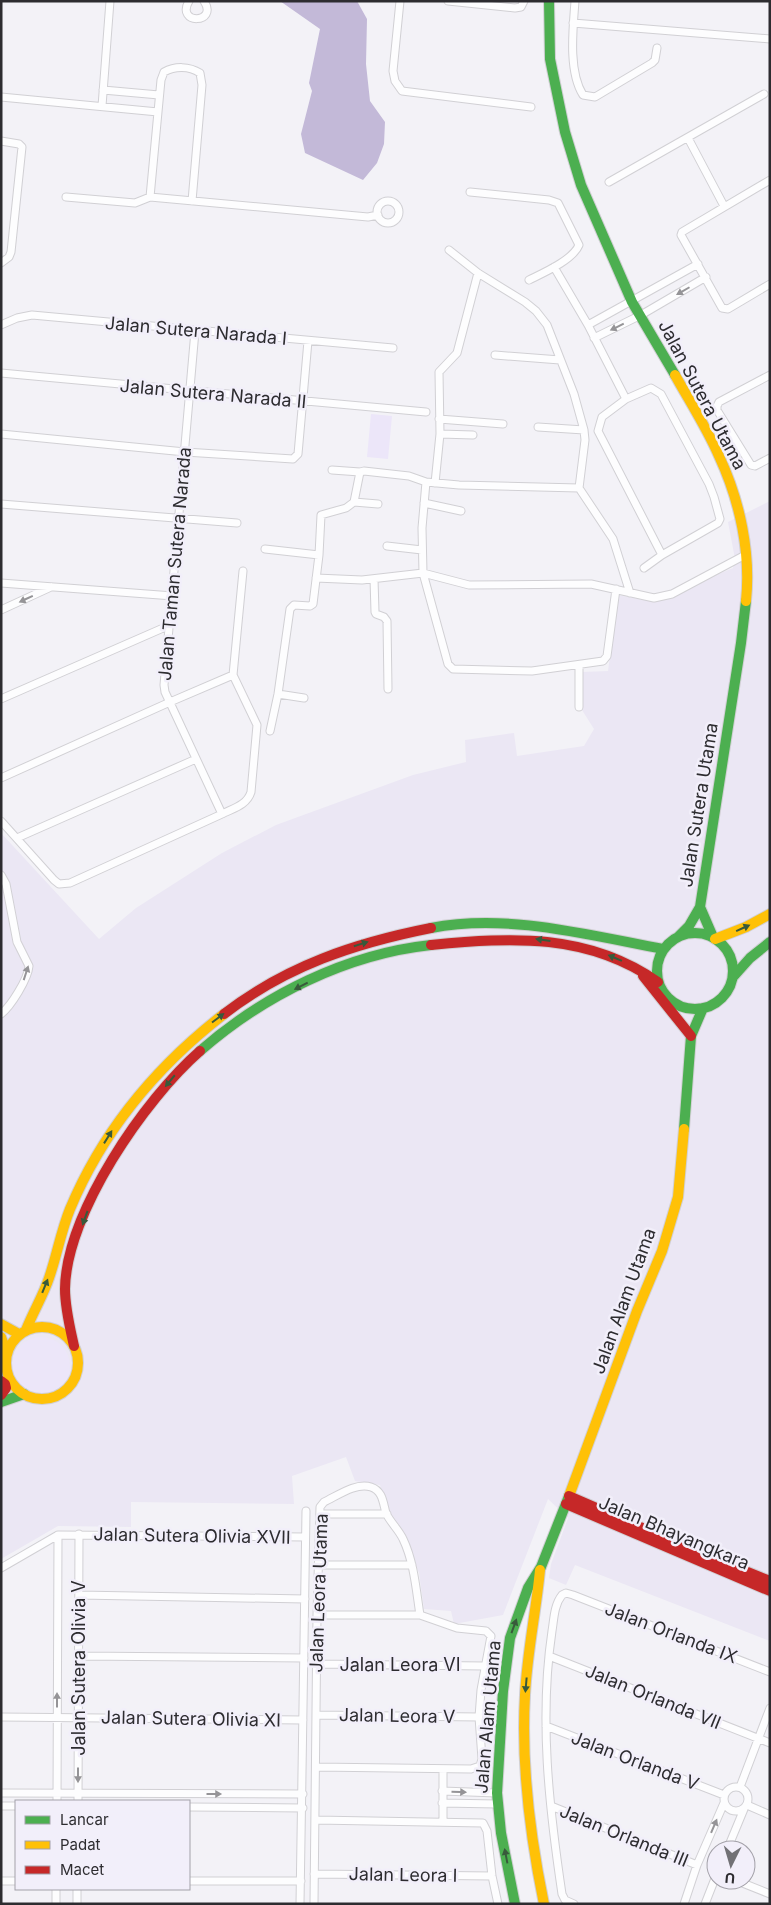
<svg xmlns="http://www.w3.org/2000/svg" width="771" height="1905" font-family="Inter,sans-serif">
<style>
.built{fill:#ebe7f4}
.green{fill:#ece6f9}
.water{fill:#c3b9d8}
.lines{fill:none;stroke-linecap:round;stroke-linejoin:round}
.street-casing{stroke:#d1d0d4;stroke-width:9}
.fast-casing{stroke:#d1d0d4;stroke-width:12}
.slow-casing{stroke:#d1d0d4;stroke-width:12}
.jam-casing{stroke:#d1d0d4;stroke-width:12}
.street{stroke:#fdfdfe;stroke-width:7}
.fast{stroke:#4caf50;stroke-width:10}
.slow{stroke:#ffc107;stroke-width:10}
.jam{stroke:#c62828;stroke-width:10}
.oneway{fill:#959497}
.oneway2{fill:#385a3b}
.labels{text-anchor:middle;stroke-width:5;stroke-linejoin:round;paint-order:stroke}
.street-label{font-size:18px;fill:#2d2c30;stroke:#f2effa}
</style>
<rect width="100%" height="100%" fill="#f3f2f7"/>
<path class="built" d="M770 501V1641L575 1565 566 1585 549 1578 551 1564 568 1518 548 1499 503 1615 454 1624 451 1611 424 1609 419 1573 398 1525 390 1522 380 1485 355 1481 346 1457 292 1476 294 1504 131 1502V1527L58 1526 1 1559V833L99 939 136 908 222 853 276 825 413 775 466 762 465 740 514 733 517 756 584 746 594 729 582 710V672L608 671 618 595 643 600H666L709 578 733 568 735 559 728 522Z"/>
<path class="green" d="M371 414 392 416 388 459 367 457Z
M12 1366a29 29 0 1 1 58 0a29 29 0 1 1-58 0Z"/>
<path class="water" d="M280 1H357L367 19 366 64 370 101 385 122 384 144 377 163 363 180 305 153 301 134 312 91 309 83 320 29Z"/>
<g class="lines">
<g class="street-casing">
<path id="street" d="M189 1C175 25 219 24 204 1
M400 1 393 71 395 81 402 91 531 107
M448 1 515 8 521 7 524 1
M575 1C573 29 568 71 583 95L595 97 652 63 655 60 657 48
M573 23 770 39
M103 90 159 95
M1 97 158 112
M102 106 110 1
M688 138 724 206
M1 141 19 144 22 147 11 252 9 257 1 263
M770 180 682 232 681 235 722 308 728 309 770 284
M609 182 764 94
M470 192 549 200 558 203 579 245C573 260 543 273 529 280
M66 197 135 203 150 197 368 217 378 215
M150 197 161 80 164 72C175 66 189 66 200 73L202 85 192 201
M377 212a11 11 0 1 1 22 0a11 11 0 1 1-22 0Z
M449 250 478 273 525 302 536 311 547 325 574 394 584 430
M554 267 588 325 626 399
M1 325 17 318 32 315 393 348
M588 325 698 264
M195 331 164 685 165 692 222 814
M594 338 641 315 706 277
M495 355 560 360
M1 373 426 412
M770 375 719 402 717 406V410L751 465 755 466 770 458
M439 419 503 424
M538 427 584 430 585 440 579 488
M1 434 185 452 293 459 298 454 308 341
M440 434 473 435
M332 470 360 472
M426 482 422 528 423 573 469 585 591 584 654 598 672 594 747 554
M435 483 440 434 439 372 457 353 478 273
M354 502 378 504
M424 503 461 511
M1 504 237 523
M387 546 422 550
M265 549 319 555
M644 568 662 555 718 523 720 519 714 497 709 484 661 394 651 388 626 399 602 417 598 431 662 555
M316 578 362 580 423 573 448 664 453 669 532 671 603 661 607 656 616 589
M374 579 375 612 376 614 384 617 387 621 388 689
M1 583 173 596
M1 610 51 587
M579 665V707
M278 694 304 698
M1 699 170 625
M270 731 278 694 290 609 294 605 310 606 313 604 319 555 321 515 346 508 354 502 360 472 364 471 409 476 426 482 459 485 579 488 613 539 630 593
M1 778 170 702 233 675
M1 821 54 880 59 884 70 883 222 814C234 808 247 805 251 792L257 725 233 675 243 571
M17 838 196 759
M1 875 6 884 17 942 29 966C28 979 11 1006 1 1014
M320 1514H387
M319 1565H412
M1 1568 58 1535 305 1537
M79 1595 305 1599
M317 1615H420
M79 1656 304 1658
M549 1656 770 1743
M316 1664 484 1666
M316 1715 479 1717
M1 1717 303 1720
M546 1726 724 1795
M724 1799a12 12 0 1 1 24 0a12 12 0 1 1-24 0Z
M740 1787 770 1708
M442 1791 497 1793
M1 1793 303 1794
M57 1801 58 1535
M78 1801 79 1534
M442 1803 497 1804
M747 1805 770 1815
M1 1806H16
M551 1806 697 1865
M189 1807 303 1808
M316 1820 483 1823 487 1831 492 1876 498 1904
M443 1822V1770
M727 1850 744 1809
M314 1874 492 1876
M735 1880 770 1894
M1 1881H16
M189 1881H301
M56 1904V1889
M77 1904V1889
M300 1904 306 1511
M314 1904 317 1615 320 1507 324 1502C337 1496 356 1482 371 1487 383 1491 383 1503 386 1513 390 1522 399 1530 403 1539 414 1562 416 1589 420 1615L457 1628 486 1631 491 1636 481 1690 479 1717 482 1759 480 1766 471 1769 316 1767
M574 1904 565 1900 562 1894C549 1807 539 1718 552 1631 554 1619 554 1605 562 1595L566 1593 573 1595 770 1672
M684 1904 697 1865 724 1803
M705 1904 716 1876"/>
</g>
<g class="fast-casing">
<path id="fast" d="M549 1 550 59 565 132 581 185 632 302 675 375
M700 907 713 937
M431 928C507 913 588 935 663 949
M657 971a38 38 0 1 1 76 0a38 38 0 1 1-76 0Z
M678 937 689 926 700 907 741 643 746 601
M733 977 750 958 770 942
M200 1051C264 995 347 954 431 945
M684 1129 691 1036 703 1008
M1 1402 24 1394
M515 1904 501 1833 497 1793 503 1691 510 1638 528 1588 541 1567 569 1496"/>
</g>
<g class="slow-casing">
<path id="slow" d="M675 375C690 402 707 428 719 456 740 501 751 553 746 601
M715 939 746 927 770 914
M1 1324 19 1334
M6 1363a36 36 0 1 1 72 0a36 36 0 1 1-72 0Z
M26 1330C33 1312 43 1296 49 1278 57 1255 61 1231 70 1209 103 1130 157 1066 224 1014
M1 1337 7 1354
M569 1496 637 1311 662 1251 678 1197 684 1129
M540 1570C536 1612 527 1653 525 1695 521 1765 530 1836 544 1904"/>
</g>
<g class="jam-casing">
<path id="jam" d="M431 945C513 937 588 933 658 982
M643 976 691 1036
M224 1014C286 966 355 943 431 928
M74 1346C70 1328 65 1308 65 1289 66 1213 145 1099 200 1051
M1 1381 5 1384 6 1388 1 1395
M569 1496 693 1550 770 1581
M566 1504 770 1591"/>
</g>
<use href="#street" class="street"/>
<use href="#fast" class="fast"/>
<use href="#slow" class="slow"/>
<use href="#jam" class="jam"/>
</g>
<defs><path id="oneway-solid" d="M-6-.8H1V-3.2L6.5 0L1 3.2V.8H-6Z" transform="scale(1.25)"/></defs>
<g class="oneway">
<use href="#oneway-solid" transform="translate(683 291) rotate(150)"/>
<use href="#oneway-solid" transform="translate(617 327) rotate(154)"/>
<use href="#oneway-solid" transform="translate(26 599) rotate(155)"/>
<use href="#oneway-solid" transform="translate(26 973) rotate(-72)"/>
<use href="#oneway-solid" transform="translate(57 1700) rotate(-90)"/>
<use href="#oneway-solid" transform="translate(78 1775) rotate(90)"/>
<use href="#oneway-solid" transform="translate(459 1792) rotate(2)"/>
<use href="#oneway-solid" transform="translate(214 1794)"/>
<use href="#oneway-solid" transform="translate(714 1826) rotate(-67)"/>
</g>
<g class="oneway2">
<use href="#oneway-solid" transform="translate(743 928) rotate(-24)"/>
<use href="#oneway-solid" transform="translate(543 940) rotate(-172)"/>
<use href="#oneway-solid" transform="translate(361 944) rotate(-17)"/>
<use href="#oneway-solid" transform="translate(615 958) rotate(-157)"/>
<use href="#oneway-solid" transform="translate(301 986) rotate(153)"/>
<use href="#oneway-solid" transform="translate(218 1018) rotate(-37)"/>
<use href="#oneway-solid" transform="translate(170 1081) rotate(130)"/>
<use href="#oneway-solid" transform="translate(108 1137) rotate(-58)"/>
<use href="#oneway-solid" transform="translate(85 1218) rotate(110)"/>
<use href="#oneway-solid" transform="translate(45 1286) rotate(-68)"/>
<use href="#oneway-solid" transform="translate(514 1626) rotate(-70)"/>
<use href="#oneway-solid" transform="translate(526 1685) rotate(95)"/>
<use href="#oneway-solid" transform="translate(506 1856) rotate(-101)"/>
</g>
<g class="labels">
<g class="street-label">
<text transform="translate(196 331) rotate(5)" y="6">Jalan Sutera Narada I</text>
<text transform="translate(213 394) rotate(5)" y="6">Jalan Sutera Narada II</text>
<text transform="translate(702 395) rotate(62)" y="6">Jalan Sutera Utama</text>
<text transform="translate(175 564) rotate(-85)" y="6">Jalan Taman Sutera Narada</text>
<text transform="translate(699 805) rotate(-81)" y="6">Jalan Sutera Utama</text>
<text transform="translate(624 1301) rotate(-70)" y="6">Jalan Alam Utama</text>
<text transform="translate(674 1533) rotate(23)" y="6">Jalan Bhayangkara</text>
<text transform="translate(192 1536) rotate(1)" y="6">Jalan Sutera Olivia XVII</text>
<text transform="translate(319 1593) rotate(-88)" y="6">Jalan Leora Utama</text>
<text transform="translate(671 1633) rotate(21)" y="6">Jalan Orlanda IX</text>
<text x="400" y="1671">Jalan Leora VI</text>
<text transform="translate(79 1668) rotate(-90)" y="6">Jalan Sutera Olivia V</text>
<text transform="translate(653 1697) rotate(22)" y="6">Jalan Orlanda VII</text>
<text transform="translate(397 1716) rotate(1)" y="6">Jalan Leora V</text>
<text transform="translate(488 1717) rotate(-85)" y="6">Jalan Alam Utama</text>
<text transform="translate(191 1719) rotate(1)" y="6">Jalan Sutera Olivia XI</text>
<text transform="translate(635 1761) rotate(21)" y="6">Jalan Orlanda V</text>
<text transform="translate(624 1836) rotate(22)" y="6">Jalan Orlanda III</text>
<text transform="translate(403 1875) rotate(1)" y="6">Jalan Leora I</text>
</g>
</g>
<rect width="771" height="1905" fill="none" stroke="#2d2c30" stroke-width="5"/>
<rect x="15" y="1800" width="175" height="90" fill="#f2effa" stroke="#a3a1a9"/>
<rect x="25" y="1816" width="25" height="8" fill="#4caf50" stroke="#a3a1a9"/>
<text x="60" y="1825" font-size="15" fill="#2d2c30">Lancar</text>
<rect x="25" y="1841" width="25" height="8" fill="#ffc107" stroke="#a3a1a9"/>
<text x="60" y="1850" font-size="15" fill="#2d2c30">Padat</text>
<rect x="25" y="1866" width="25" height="8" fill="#c62828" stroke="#a3a1a9"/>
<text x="60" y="1875" font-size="15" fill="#2d2c30">Macet</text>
<g transform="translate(731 1865) rotate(185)"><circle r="24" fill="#f2effa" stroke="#a3a1a9"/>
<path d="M0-4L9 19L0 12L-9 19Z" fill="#727176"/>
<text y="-8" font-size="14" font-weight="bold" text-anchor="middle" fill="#2d2c30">U</text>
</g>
</svg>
